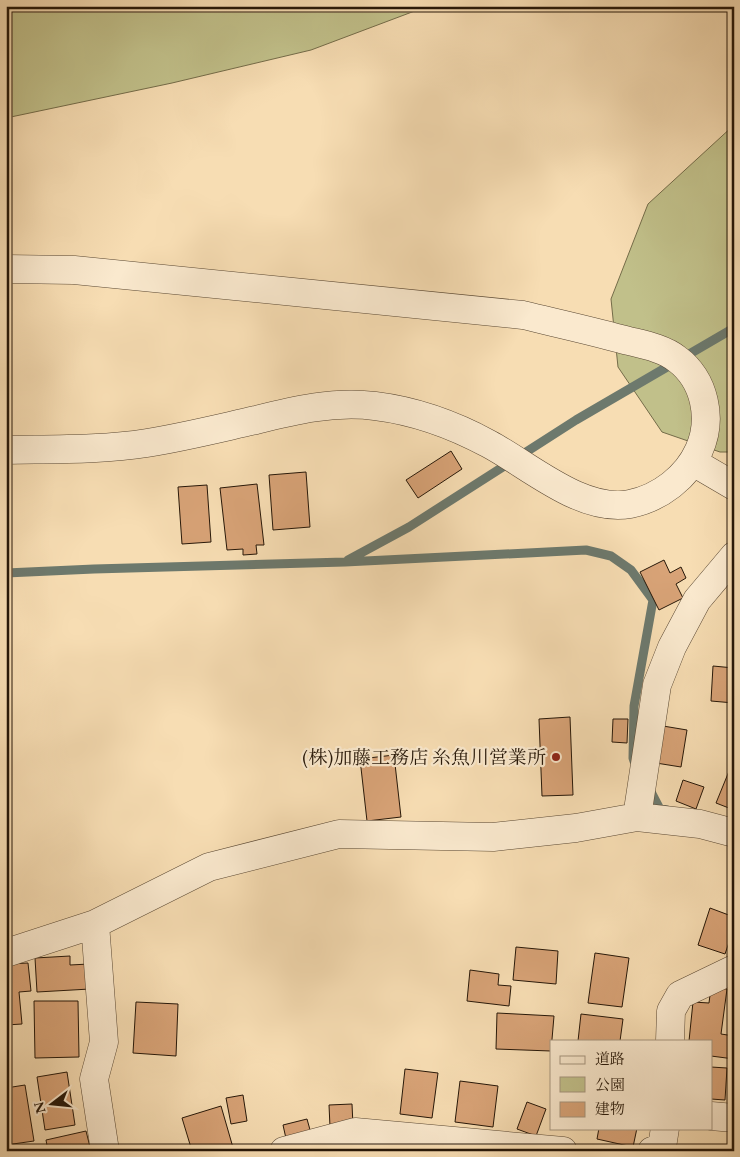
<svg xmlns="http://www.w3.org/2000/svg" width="740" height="1157" font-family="'EB Garamond','Noto Serif JP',serif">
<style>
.green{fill:#c1c08a;stroke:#746c49}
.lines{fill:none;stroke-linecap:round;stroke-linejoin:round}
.stream{stroke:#6d796d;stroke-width:9}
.building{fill:#d8a377;stroke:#261708}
.minor-casing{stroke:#5a4833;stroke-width:29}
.minor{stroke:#fae9ce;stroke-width:28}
.poi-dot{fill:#8f2418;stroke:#fae9ce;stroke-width:2}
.labels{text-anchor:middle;stroke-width:4.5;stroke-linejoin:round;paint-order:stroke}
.poi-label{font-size:19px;fill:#261708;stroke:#fae9ce;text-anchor:end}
</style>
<rect width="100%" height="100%" fill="#f7ddb3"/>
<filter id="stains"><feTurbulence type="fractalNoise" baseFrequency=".004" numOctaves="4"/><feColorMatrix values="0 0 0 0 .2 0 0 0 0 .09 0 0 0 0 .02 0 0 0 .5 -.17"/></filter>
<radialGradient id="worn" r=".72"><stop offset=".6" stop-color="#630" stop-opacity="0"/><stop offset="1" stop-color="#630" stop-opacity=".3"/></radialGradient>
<path class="green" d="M6 6H428L311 50 172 83 6 118Z
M734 125V452H720L662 432 618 367 611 299 648 204Z"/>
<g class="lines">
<path class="stream" d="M348 560 409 527 576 420 734 328
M6 573 94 569 345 562 586 550 611 556 631 570 653 600 634 706 633 758 634 761
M649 788 660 809 667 810"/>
</g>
<path class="building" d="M451 451 462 469 418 498 406 480Z
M306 472 310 527 273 530 269 475Z
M257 484 264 545H256L257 554 243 555V549L227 550 220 488Z
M207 485 211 542 182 544 178 487Z
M664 560 670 573 681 567 686 578 676 584 683 598 659 610 640 572Z
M713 666 734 668V703L711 701Z
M570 717 573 795 542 796 539 719Z
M613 719H628L627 743 612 742Z
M663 726 687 730 681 767 656 763Z
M394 755 401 817 367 821 360 759Z
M734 759V810L716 803Z
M683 780 704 787 696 809 676 801Z
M710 908 734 917V928L725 954 698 945Z
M516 947 558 951 556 984 513 980Z
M595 953 629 958 622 1007 588 1003Z
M70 956V965L89 964 90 989 37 992 35 958Z
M28 963 31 991 19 992 22 1024 6 1025V982H10L9 964Z
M470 970 499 974 498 985 511 986 509 1006 467 1001Z
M711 987 727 989 721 1034 734 1036V1059L711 1056V1041H689L693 1002 709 1003Z
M34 1001H78L79 1057 35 1058Z
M136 1002 178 1004 176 1056 133 1053Z
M497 1013 554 1016 551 1051 496 1049Z
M581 1014 623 1019 620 1041H578Z
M711 1067 727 1068 725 1100 711 1099Z
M405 1069 438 1073 432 1118 400 1114Z
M67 1072 75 1125 45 1130 37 1077Z
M460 1081 498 1086 493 1127 455 1122Z
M25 1085 34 1141 6 1145V1088Z
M243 1095 247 1121 231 1124 226 1098Z
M527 1102 546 1109 536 1136 517 1129Z
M352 1104 353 1126 330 1127 329 1105Z
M221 1106 234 1151H192L182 1118Z
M307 1119 312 1137 287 1143 283 1125Z
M599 1128H637L633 1147 597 1139Z
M86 1131 91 1151H48L46 1140Z"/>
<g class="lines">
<g class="minor-casing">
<path id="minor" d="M6 269 74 270 523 315C556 323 588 330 621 339 639 344 662 347 677 359 705 380 713 419 699 450 687 477 660 498 630 504 582 513 530 466 489 444 454 425 416 411 375 406 334 401 295 410 256 420 220 428 184 437 147 443 103 450 51 449 6 450
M693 462 734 486
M637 817 657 685 672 647 697 600 734 556
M95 924 104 1042 94 1079 105 1151
M6 953 95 924 209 867 339 834 493 837 576 828 637 817 700 824 734 833
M670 1041 671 1011 680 995 734 969
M711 1116 734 1118
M284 1151 355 1132 563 1151
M652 1151 662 1147 665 1128"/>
</g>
<use href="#minor" class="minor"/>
</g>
<circle class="poi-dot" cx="556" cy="757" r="5"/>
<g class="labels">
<g class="poi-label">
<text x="546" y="764">(株)加藤工務店 糸魚川営業所</text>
</g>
</g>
<rect width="740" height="1157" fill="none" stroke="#f7ddb3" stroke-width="25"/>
<rect x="8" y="8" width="725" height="1142" fill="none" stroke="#261708" stroke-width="2.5"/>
<rect x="12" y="12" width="715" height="1132" fill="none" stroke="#261708"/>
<rect x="550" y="1040" width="162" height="90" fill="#fae9ce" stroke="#a5957f"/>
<rect x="560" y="1056" width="25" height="8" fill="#fae9ce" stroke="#a5957f"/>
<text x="595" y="1064" font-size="15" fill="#261708">道路</text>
<rect x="560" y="1077" width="25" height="15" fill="#c1c08a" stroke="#a5957f"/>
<text x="595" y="1090" font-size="15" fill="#261708">公園</text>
<rect x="560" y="1102" width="25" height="15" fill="#d8a377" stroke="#a5957f"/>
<text x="595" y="1114" font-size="15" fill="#261708">建物</text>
<g transform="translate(52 1104) rotate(254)" stroke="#fae9ce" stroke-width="4" paint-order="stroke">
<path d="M0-4L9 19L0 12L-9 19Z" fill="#261708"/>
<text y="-8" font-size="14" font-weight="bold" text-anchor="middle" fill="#261708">N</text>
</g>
<rect width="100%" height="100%" filter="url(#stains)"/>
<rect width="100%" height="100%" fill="url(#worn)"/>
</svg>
